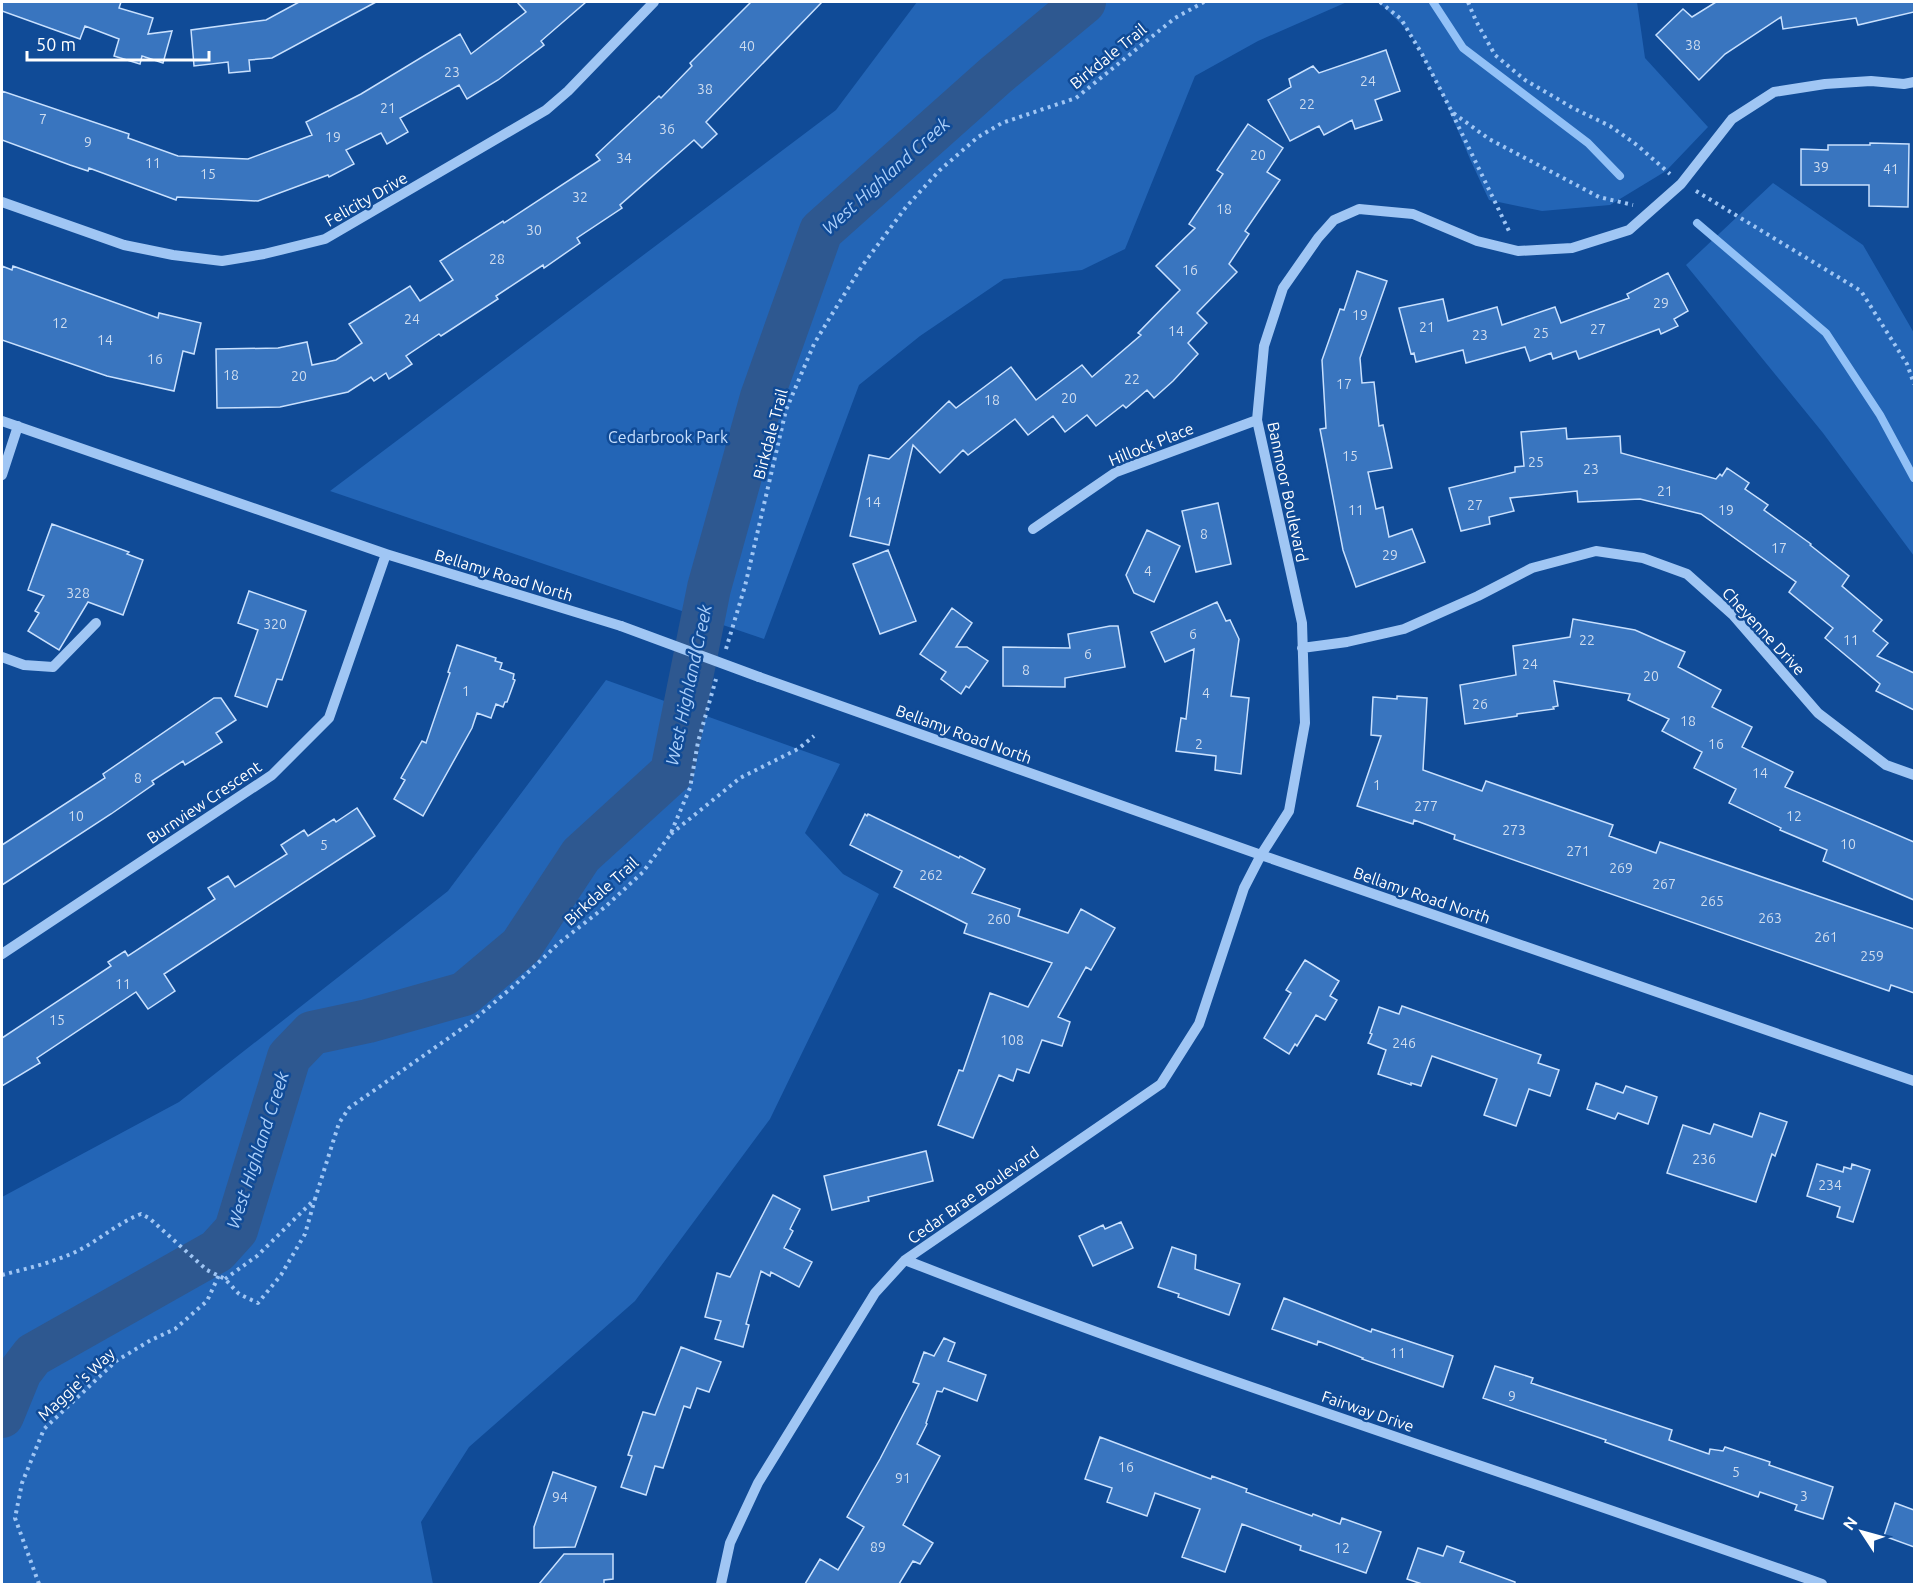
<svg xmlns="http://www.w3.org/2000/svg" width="1916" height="1586" font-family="Ubuntu,sans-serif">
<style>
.green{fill:#2365b6}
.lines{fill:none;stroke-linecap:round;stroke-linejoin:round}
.stream{stroke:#92c1f7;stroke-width:8}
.river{stroke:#2e5890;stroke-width:44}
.building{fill:#3975bf;stroke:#c8e0fe;stroke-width:1.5}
.path{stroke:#a0c6f4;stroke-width:4;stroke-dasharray:3 4.5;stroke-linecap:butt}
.minor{stroke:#a0c6f4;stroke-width:10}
.minor-bridge{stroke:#a0c6f4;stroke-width:10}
.labels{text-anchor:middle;stroke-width:5;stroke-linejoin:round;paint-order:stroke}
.number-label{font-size:14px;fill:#cedcef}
.street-label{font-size:16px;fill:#fff;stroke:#104b97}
.park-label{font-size:16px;fill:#c8e0fe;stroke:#104b97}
.water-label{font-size:18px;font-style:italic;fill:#acd0fb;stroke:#104b97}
</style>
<rect width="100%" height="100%" fill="#104b97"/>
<path class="green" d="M917 2H1347L1258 41 1195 76 1125 249 1082 270 1004 279 920 336 859 385 764 639 330 491 836 110Z
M1379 2H1637L1645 58 1708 127 1666 171 1610 205 1542 211 1489 200 1470 159 1444 98 1411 34Z
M1773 183 1863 245 1914 333V556L1823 433 1686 265Z
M606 680 840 764 805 833 843 874 879 894 770 1119 635 1301 469 1447 421 1522 433 1584H2V1197L179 1102 448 891Z"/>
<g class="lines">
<path class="stream" d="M1433 2 1463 48 1588 143 1620 176
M1697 223 1826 333 1880 415 1914 478"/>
<path class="river" d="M2 1416 20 1372 33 1355 217 1251 236 1230 289 1057 312 1033 368 1021 464 994 521 946 581 855 672 772 709 588 762 397 821 231 996 75 1084 2"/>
</g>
<path class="building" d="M2 2H121L119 8 153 18 148 34 172 31 163 63 142 56 140 64 114 56 119 39 85 26 80 39 2 11Z
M299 2H376L272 58 249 60 250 71 229 73 228 62 194 66 191 30 266 20Z
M517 2H586L541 41 544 45 498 80 467 99 459 85 400 118 408 132 387 144 381 133 346 150 354 164 329 177 328 175 258 201 177 197 176 200 89 168 88 171 70 165 2 140V91L129 134 128 138 178 156 248 159 312 135 306 122 361 94 460 34 471 54 526 12Z
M751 2H822L706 122 717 134 702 148 694 140 620 205 622 208 577 238 580 243 544 268 543 265 496 296 498 299 441 336 439 334 406 356 412 364 389 379 386 373 374 381 371 377 348 392 280 407 217 408 216 349 278 348 307 342 312 365 336 360 362 343 349 324 410 286 420 301 453 280 440 261 503 221 504 223 600 160 596 155 659 96 661 98 692 66 690 63Z
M1716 2H1914V12L1858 25 1856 18 1783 29 1781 17 1725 54 1699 80 1656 35 1683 9 1692 17Z
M1386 50 1400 91 1375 100 1382 120 1355 129 1352 120 1324 135 1319 126 1290 141 1268 100 1291 87 1289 79 1313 66 1319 73Z
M1248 124 1283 148 1267 172 1280 180 1245 231 1249 234 1229 264 1237 272 1197 313 1207 323 1188 343 1198 354 1173 381 1154 398 1147 390 1126 408 1123 405 1096 426 1087 415 1065 432 1053 416 1028 435 1015 419 968 455 963 450 940 473 913 445 889 545 850 536 869 455 889 459 949 401 956 408 1011 367 1036 400 1082 365 1092 377 1141 335 1138 333 1180 290 1156 266 1195 228 1189 224 1223 174 1217 170Z
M1870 143 1909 144 1908 207 1869 206V185H1801V149L1828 150V145H1870Z
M2 266 12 270 13 266 158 318 159 313 201 323 194 354 183 351 174 391 107 376 2 340Z
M1357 271 1387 281 1360 358 1362 383 1374 382 1379 426 1383 425 1392 468 1368 472 1376 509 1383 507 1389 537 1412 529 1425 562 1356 587 1343 550 1320 429 1326 428 1322 360 1340 309 1344 310Z
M1668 273 1688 311 1674 319 1678 326 1661 334 1659 329 1579 359 1576 351 1553 359 1551 353 1530 361 1525 347 1466 363 1463 350 1416 362 1414 353 1411 354 1399 308 1443 299 1448 321 1497 307 1502 325 1555 307 1561 323 1629 298 1627 294Z
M1566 428 1567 439 1620 436 1621 453 1716 479 1720 474 1722 476 1727 468 1749 483 1745 489 1768 505 1764 510 1811 544 1810 545 1849 576 1842 586 1882 620 1873 631 1888 643 1877 656 1914 673V710L1876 691 1880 684 1825 638 1833 628 1789 592 1796 582 1701 514 1640 499 1578 502 1577 491 1510 498 1514 511 1489 517 1490 524 1461 531 1449 488 1515 472V467L1524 466 1521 432Z
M1218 503 1231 564 1196 572 1182 511Z
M52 524 129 552 127 554 143 560 123 615 88 602 59 650 28 631 39 613 35 611 44 596 28 590Z
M1147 530 1180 546 1154 602 1134 593 1126 575Z
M888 550 916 621 880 634 853 564Z
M249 591 306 611 282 680 277 679 267 707 235 696 258 630 238 623Z
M1217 602 1226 621 1230 620 1239 639 1231 696 1249 698 1241 774 1215 770 1216 756 1176 751 1181 718 1186 719 1194 649 1165 662 1151 632Z
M952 608 972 623 956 647H967L988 661 969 688 966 686 961 694 941 679 946 672 920 654Z
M1573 619 1635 630 1685 652 1678 667 1721 690 1712 707 1752 727 1742 747 1793 772 1785 787 1914 842V900L1823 861 1827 850 1780 830 1781 828 1729 803 1736 789 1694 768 1702 752 1662 731 1669 719 1628 700 1630 694 1554 681 1558 706 1553 707 1554 709 1517 714V716L1465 724 1460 685 1516 675 1513 646 1570 637Z
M1110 626H1118L1125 667 1065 678V687L1003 686V647L1070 648 1068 634Z
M457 645 496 658 495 661 502 663 500 669 514 674 513 679 515 680 507 702H505L503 707 496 704 491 718 477 713 472 728 423 816 394 799 405 780 401 778 422 741 426 743 450 673 448 672Z
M1397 696 1427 698 1423 770 1482 791 1486 781 1613 825 1609 836 1656 853 1660 842 1914 929V993L1891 985 1889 991 1843 975 1454 839 1455 835 1414 820 1413 824 1357 806 1381 736 1371 735 1373 697 1397 699Z
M214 698H221L236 720 216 733 222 742 185 765 183 761 152 781 154 784 111 814 2 885V845L105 778 103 774Z
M357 808 375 836 164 974 175 991 148 1009 136 992 37 1058 40 1063 2 1086V1038L111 966 108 962 125 951 128 956 215 899 208 888 228 876 235 887 287 854 281 845 304 830 308 836 334 819 336 822Z
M865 814 867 816 868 814 959 858 960 856 985 869 972 893 1020 909 1018 916 1068 933 1081 909 1115 928 1091 970 1086 967 1058 1017 1070 1022 1062 1046 1042 1040 1029 1073 1017 1069 1013 1081 999 1075 973 1138 938 1125 959 1070 963 1071 990 993 1028 1007 1052 963 964 933 967 924 894 887 902 871 850 845Z
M1305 960 1339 981 1330 996 1337 1000 1325 1020 1316 1015 1297 1046 1295 1044 1289 1054 1264 1038 1291 993 1286 990Z
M1402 1006 1541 1055 1538 1063 1559 1070 1550 1096 1529 1089 1516 1126 1484 1115 1497 1079 1432 1056 1421 1086 1411 1083V1085L1378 1074 1386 1050 1368 1043 1372 1034 1370 1033 1379 1007 1399 1014Z
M1596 1083 1623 1093 1626 1086 1657 1097 1648 1124 1618 1113 1615 1119 1587 1109Z
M1760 1113 1787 1122 1775 1156 1772 1154 1756 1202 1667 1173 1683 1125 1710 1134 1714 1124 1752 1137Z
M926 1151 933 1181 868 1197 869 1201 832 1210 824 1176Z
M1817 1164 1843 1172 1844 1167 1851 1169 1852 1164 1870 1170 1853 1222 1837 1217 1840 1207 1807 1196Z
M773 1195 800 1209 790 1229 793 1231 784 1248 812 1262 799 1287 771 1272 770 1276 761 1271 746 1324 749 1325 743 1347 715 1339 721 1321 705 1317 717 1273 730 1277Z
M1121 1222 1133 1248 1093 1266 1079 1236 1103 1225 1105 1229Z
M1172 1247 1196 1255 1195 1269 1240 1284 1229 1315 1178 1297 1179 1294 1158 1287Z
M1284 1298 1371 1332 1372 1329 1453 1356 1443 1387 1362 1359 1363 1358 1318 1341 1317 1345 1272 1329Z
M944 1338 955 1343 948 1361 986 1375 977 1401 944 1388 942 1392 937 1391 926 1423 927 1424 917 1444 940 1456 903 1525 933 1543 920 1564 913 1561 899 1584H805L820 1559 838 1570 864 1527 847 1517 880 1459 919 1384 913 1382 924 1352 934 1356Z
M681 1347 721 1362 709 1392 697 1388 690 1408 684 1406 663 1468 655 1466 646 1495 621 1487 632 1456 628 1455 643 1412 655 1415Z
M1495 1366 1533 1378 1531 1383 1672 1430 1669 1440 1709 1454 1710 1449 1723 1451 1725 1447 1770 1462 1769 1465 1833 1487 1823 1519 1795 1510 1797 1505 1760 1492 1758 1497 1605 1442 1606 1440 1483 1398Z
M1100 1437 1211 1479 1212 1476 1247 1489 1246 1492 1312 1516 1313 1514 1340 1524 1342 1518 1381 1532 1366 1573 1300 1550 1301 1546 1242 1524 1225 1572 1182 1557 1200 1509 1155 1493 1147 1516 1107 1502 1112 1488 1085 1479Z
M553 1472 596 1487 575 1547 534 1548V1527Z
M1895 1503 1914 1510V1547L1884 1536Z
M1447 1546 1464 1552 1460 1562 1515 1582V1584H1422L1407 1579 1418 1548 1443 1556Z
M564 1554H613V1579L604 1580V1584H539Z"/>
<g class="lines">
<path class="path" d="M1380 2 1401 19 1422 54 1452 112 1489 139 1546 169 1599 197 1633 205
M1468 2 1476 21 1495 55 1525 80 1573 108 1610 126 1637 145 1670 174
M1452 113 1509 231
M1696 191 1861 291 1907 364 1914 384
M726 649 745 586 786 410 814 344 829 319 862 266 906 207 940 170 978 137 1002 123 1076 98 1175 18 1204 2
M671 834 740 778 798 749 814 736
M2 1275C29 1268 60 1261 85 1247 104 1236 120 1222 141 1214L149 1218 207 1270 225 1279 239 1294 258 1303 281 1275 305 1234 315 1199
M225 1279 257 1256 315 1199 339 1123 349 1108 470 1023 516 984 559 943 605 907 643 872 670 835 690 788 698 742 716 679
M39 1584 15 1518 22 1483 44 1429 116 1361 151 1340 175 1329 207 1301 219 1275"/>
<path class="minor" d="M2 202 124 245 173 255 222 261 264 254 325 239 546 110 568 91 654 2
M2 421 386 554 621 626
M2 475 18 426
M1033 529 1116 472 1257 420
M1302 648 1347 642 1404 629 1478 596 1532 568 1596 551 1643 558 1687 574 1733 615 1818 713 1886 765 1914 775
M2 657 24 665 53 667 96 623
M759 677 1261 855 1914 1081
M2 954 272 775 329 718 386 554
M905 1260C1207 1378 1517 1475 1822 1584
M721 1584 730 1543 758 1483 875 1293 905 1260 1161 1084 1199 1024 1244 888 1261 855 1289 811 1305 723 1302 623 1257 420 1264 346 1283 288 1318 238 1334 220 1359 209 1413 214 1477 241 1518 251 1572 248 1629 230 1681 184 1732 119 1774 92 1825 84 1871 81 1904 84 1914 82"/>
<path class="minor-bridge" d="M621 626 759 677"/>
</g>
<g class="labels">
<g class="number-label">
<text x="1693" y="50">38</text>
<text x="747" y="51">40</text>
<text x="452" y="77">23</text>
<text x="1368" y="86">24</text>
<text x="705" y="94">38</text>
<text x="1307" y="109">22</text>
<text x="388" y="113">21</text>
<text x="43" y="124">7</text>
<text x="667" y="134">36</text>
<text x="333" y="142">19</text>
<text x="88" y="147">9</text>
<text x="1258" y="160">20</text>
<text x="624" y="163">34</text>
<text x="153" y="168">11</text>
<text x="1821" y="172">39</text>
<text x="1891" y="174">41</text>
<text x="208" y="179">15</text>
<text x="580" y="202">32</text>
<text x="1224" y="214">18</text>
<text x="534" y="235">30</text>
<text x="497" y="264">28</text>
<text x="1190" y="275">16</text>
<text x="1661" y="308">29</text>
<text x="1360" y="320">19</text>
<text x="412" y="324">24</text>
<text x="60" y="328">12</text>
<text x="1427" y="332">21</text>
<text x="1598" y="334">27</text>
<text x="1176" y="336">14</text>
<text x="1541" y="338">25</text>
<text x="1480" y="340">23</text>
<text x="105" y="345">14</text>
<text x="155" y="364">16</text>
<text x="231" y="380">18</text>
<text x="299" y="381">20</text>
<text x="1132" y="384">22</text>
<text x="1344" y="389">17</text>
<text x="1069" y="403">20</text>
<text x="992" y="405">18</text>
<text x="1350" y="461">15</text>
<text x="1536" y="467">25</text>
<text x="1591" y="474">23</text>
<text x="1665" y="496">21</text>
<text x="873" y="507">14</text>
<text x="1475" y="510">27</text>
<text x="1356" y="515">11</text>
<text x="1726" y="515">19</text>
<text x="1204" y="539">8</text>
<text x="1779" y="553">17</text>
<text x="1390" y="560">29</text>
<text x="1148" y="576">4</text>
<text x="78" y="598">328</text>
<text x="275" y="629">320</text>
<text x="1193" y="639">6</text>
<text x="1587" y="645">22</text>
<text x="1851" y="645">11</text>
<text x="1088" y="659">6</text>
<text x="1530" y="669">24</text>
<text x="1026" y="675">8</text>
<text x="1651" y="681">20</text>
<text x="466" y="696">1</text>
<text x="1206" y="698">4</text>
<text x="1480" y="709">26</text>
<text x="1688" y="726">18</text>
<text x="1199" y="749">2</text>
<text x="1716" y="749">16</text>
<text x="1760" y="778">14</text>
<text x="138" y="783">8</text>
<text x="1377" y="790">1</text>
<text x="1426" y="811">277</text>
<text x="76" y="821">10</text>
<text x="1794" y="821">12</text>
<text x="1514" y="835">273</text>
<text x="1848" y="849">10</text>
<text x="324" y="850">5</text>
<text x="1578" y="856">271</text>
<text x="1621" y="873">269</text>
<text x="931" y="880">262</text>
<text x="1664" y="889">267</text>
<text x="1712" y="906">265</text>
<text x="1770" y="923">263</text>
<text x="999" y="924">260</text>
<text x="1826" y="942">261</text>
<text x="1872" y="961">259</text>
<text x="123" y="989">11</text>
<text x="57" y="1025">15</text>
<text x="1012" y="1045">108</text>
<text x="1404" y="1048">246</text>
<text x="1704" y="1164">236</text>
<text x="1830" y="1190">234</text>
<text x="1398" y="1358">11</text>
<text x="1512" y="1401">9</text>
<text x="1126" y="1472">16</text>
<text x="1736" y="1477">5</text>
<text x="903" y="1483">91</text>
<text x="1804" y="1501">3</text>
<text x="560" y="1502">94</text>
<text x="878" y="1552">89</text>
<text x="1342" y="1553">12</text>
</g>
<g class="street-label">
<text transform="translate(1108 56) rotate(-39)" y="6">Birkdale Trail</text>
<text transform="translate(366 199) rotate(-30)" y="6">Felicity Drive</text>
<text transform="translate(770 434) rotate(-75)" y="6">Birkdale Trail</text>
<text transform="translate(1151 444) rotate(-22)" y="6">Hillock Place</text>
<text transform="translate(1288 492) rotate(78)" y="6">Banmoor Boulevard</text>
<text transform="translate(504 575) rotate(17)" y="6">Bellamy Road North</text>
<text transform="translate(1764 631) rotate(47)" y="6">Cheyenne Drive</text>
<text transform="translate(964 734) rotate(20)" y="6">Bellamy Road North</text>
<text transform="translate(204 802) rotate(-34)" y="6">Burnview Crescent</text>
<text transform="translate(601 891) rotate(-42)" y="6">Birkdale Trail</text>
<text transform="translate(1422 895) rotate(19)" y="6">Bellamy Road North</text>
<text transform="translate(973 1195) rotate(-35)" y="6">Cedar Brae Boulevard</text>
<text transform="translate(76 1384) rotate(-43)" y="6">Maggie's Way</text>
<text transform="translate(1368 1411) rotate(19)" y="6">Fairway Drive</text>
</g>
<g class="park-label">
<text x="668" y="443">Cedarbrook Park</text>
</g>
<g class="water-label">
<text transform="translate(886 176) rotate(-42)" y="6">West Highland Creek</text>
<text transform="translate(689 685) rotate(-78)" y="6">West Highland Creek</text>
<text transform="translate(258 1150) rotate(-72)" y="6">West Highland Creek</text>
</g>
</g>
<rect width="1916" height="1586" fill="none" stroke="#ffffff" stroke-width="6"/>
<g transform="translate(1862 1532) rotate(306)" stroke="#104b97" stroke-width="4.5" paint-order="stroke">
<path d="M0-4.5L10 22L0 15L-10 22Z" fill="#ffffff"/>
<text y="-9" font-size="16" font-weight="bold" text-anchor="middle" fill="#ffffff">N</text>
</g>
<path d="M27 51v9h182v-9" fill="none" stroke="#ffffff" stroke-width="3"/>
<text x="36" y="51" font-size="18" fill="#ffffff" stroke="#104b97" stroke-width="4.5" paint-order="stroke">50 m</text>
</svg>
